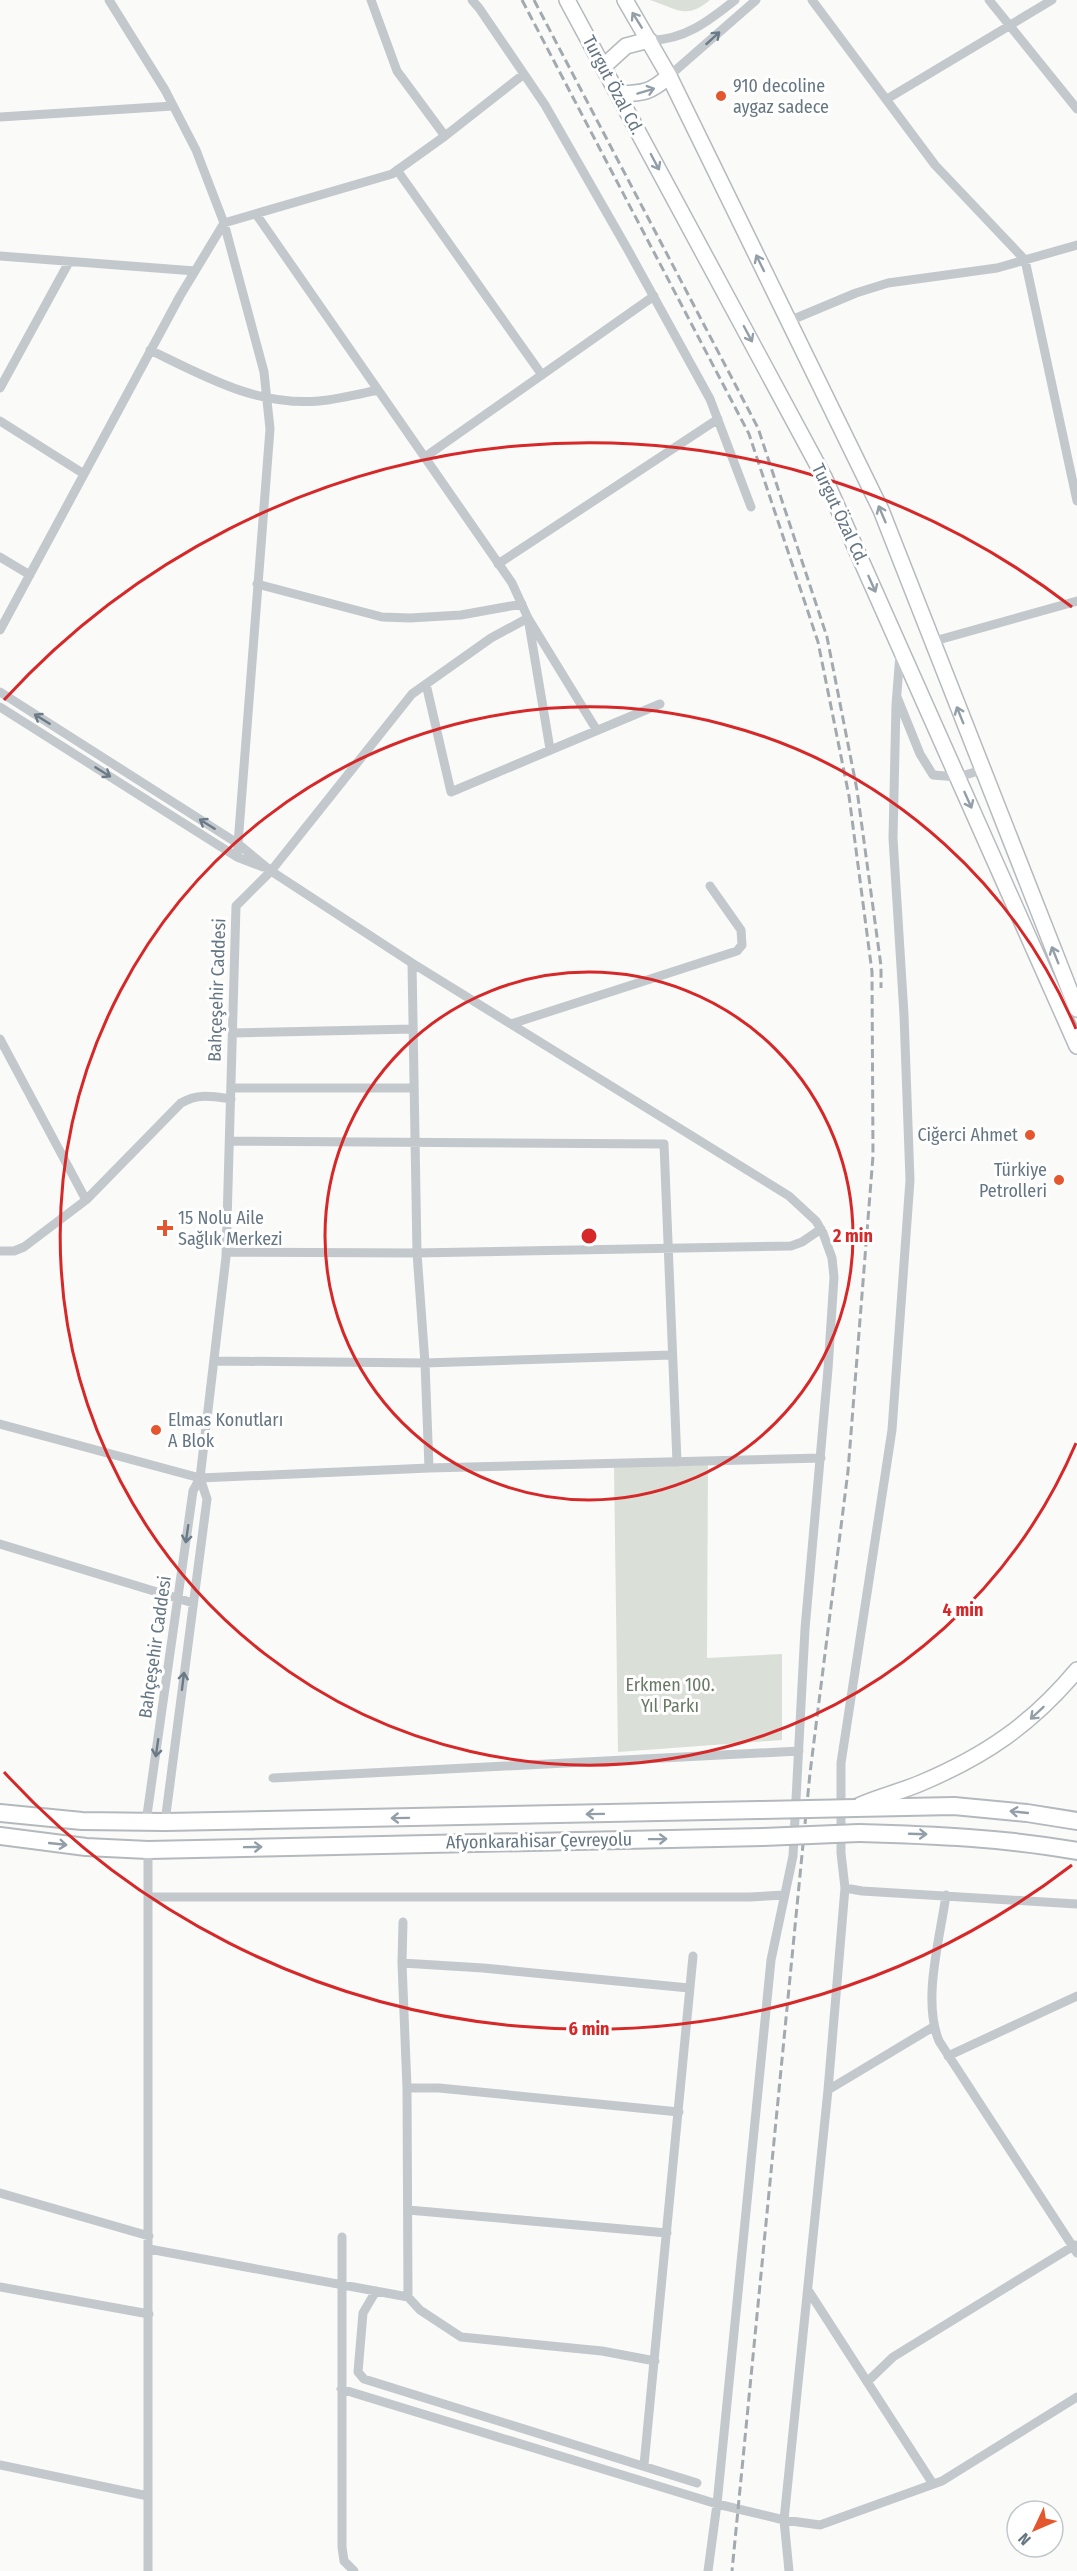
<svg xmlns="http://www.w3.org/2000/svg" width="1077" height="2571" font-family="'Fira Sans Condensed',sans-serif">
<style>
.green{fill:#dadfd7}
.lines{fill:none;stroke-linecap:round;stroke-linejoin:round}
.primary-casing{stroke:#b5babe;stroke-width:18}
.highway-casing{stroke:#b4b9bd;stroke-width:20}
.street{stroke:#c3c8cc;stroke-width:9}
.primary{stroke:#fff;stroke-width:15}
.highway{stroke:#fff;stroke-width:16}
.rail{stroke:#a2aab0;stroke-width:3;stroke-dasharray:9 4.5;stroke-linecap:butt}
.highway-bridge-casing{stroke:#b4b9bd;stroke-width:20;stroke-linecap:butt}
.highway-bridge{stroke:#fff;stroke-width:16}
.oneway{stroke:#939fa8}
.oneway2{stroke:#6a7a87}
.ring{fill:none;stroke:#d62828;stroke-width:3}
.poi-dot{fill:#e4572e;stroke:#fff;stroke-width:2}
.labels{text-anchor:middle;stroke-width:6;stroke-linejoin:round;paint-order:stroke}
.street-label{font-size:18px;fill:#657683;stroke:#fff}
.poi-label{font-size:18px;fill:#657683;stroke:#fff;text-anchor:start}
.park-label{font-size:18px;fill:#687a64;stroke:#fff}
.centre{fill:#d62828;stroke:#fff;stroke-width:3}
.ring-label{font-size:18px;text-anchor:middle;font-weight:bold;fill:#d62828;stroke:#fff;stroke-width:6;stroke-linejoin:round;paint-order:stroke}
</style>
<rect width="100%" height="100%" fill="#fafaf8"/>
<path class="green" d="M650 0H710C686 20 677 9 650 0Z
M708 1461 707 1658 782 1654V1740L618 1752 614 1465Z"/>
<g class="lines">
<g class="primary-casing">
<path id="primary" d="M567 0 824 477 1077 1046
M625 0 669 76 881 510 1077 1009
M604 66 626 46 649 40
M619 94C643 93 650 93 669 76
M856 1807C877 1797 900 1792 921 1783 985 1756 1032 1724 1077 1670"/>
</g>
<g class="highway-casing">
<path id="highway" d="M856 1808 954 1806 1027 1813 1077 1821
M0 1813 82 1821 165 1822 759 1810
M859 1833C933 1835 1005 1838 1077 1851
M0 1836 86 1847 148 1850 763 1837"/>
</g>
<path class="street" d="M109 0 165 90 196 150 224 223 264 372 270 429 237 857
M371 0 397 71 445 136
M472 0 479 8 545 105 628 250 710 399 751 507
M812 0 935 165 1025 260 1077 501
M989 0 1077 109
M649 40C683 41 709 21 735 0
M669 76 756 0
M887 99 1052 0
M0 117 173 106
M397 170 542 375
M256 214 512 583 528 618 596 729
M0 256 195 271
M789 321 856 293 888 283 997 268 1077 245
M150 350C206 377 256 406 319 401 339 399 359 394 378 390
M0 388 69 262
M0 421 84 474
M425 457 654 296
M0 557 30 575
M498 564 718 419
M257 584 382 617 410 618 461 615 522 604
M0 630 180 296 224 223 392 174 445 136 524 74
M931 642 1077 601
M426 684 451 792 660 704
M0 692 237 843 271 871 412 963 417 1253 425 1363 429 1468
M897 697 920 754 933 775 958 777 982 770
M0 707 237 857 263 867
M412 963 789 1196 816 1221 823 1233 832 1258 834 1277 828 1369 805 1629 793 1856 771 1960 717 2504 708 2571
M511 1024 737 951 742 945 741 930 710 886
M232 1033 413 1029
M0 1039 86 1200
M231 1088H414
M230 1141 664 1144 677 1462
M0 1251H14L24 1247 86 1200 181 1103C198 1093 212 1096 231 1099
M227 1252 417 1253 791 1246 802 1242 821 1229
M215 1361 425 1363 672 1355
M0 1424 200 1478 429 1468 821 1458
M0 1544 193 1603
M273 1778 799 1751
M146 1822 193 1491 200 1478 226 1257 236 906 271 871 412 694 491 638 528 618 550 749
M165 1822 207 1499 200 1478
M845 1888 841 1853V1763L892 1430 910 1180 904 1015 893 838 896 705 900 654
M946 1895C940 1939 922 2000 939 2041L1077 2253
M148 1897H750L784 1895
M403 1922 402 1963 407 2088 408 2297
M402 1963 483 1968 689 1988
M948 2056 1077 1996
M407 2088H439L679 2112
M828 2090 933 2027
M0 2193 149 2236
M408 2210 667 2233
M342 2237V2547L344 2561 354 2571
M149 2249 408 2297 420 2310 461 2337 602 2351 655 2361
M0 2287 149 2314
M808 2290 933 2484
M376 2291 363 2313 358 2372 364 2379 697 2483
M867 2382 893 2357 1075 2245
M341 2389 717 2504 784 2520 820 2525 942 2481 1077 2397
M0 2465 148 2496
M644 2465 693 1956
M148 2571V1850
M789 2571 784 2520 828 2090 845 1888 862 1891 1077 1904"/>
<use href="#primary" class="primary"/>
<use href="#highway" class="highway"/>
<path class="rail" d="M522 0 749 434 818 642 849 796 872 972 873 1156 848 1471 810 1773 732 2571
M534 0 758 428 827 637 857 790 881 966V988"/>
<g class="highway-bridge-casing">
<path id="highway-bridge" d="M759 1810 856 1808
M763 1837 859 1833"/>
</g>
<use href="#highway-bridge" class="highway-bridge"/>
</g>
<defs><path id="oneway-shaft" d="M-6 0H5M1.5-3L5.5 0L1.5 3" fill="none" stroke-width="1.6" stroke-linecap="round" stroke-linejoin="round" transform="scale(1.5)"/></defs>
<g class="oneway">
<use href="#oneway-shaft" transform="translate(637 20) rotate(-122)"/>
<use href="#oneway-shaft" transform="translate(646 91) rotate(-17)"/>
<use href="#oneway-shaft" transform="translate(655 162) rotate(62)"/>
<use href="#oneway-shaft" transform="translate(760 263) rotate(-116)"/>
<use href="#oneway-shaft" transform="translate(748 334) rotate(62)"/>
<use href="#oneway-shaft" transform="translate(882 514) rotate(-113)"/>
<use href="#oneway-shaft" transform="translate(872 584) rotate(66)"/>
<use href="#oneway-shaft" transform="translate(960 715) rotate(-112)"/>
<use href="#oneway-shaft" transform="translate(968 800) rotate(66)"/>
<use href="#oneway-shaft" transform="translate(1055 955) rotate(-112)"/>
<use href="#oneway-shaft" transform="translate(1037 1713) rotate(137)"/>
<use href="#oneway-shaft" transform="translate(1019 1812) rotate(-174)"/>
<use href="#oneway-shaft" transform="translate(595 1814) rotate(179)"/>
<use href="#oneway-shaft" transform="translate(400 1818) rotate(179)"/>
<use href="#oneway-shaft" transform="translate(918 1834) rotate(2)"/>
<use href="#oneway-shaft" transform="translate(658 1839) rotate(-1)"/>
<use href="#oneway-shaft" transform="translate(58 1844) rotate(6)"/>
<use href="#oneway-shaft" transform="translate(253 1847) rotate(-1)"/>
</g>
<g class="oneway2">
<use href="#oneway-shaft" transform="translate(713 38) rotate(-42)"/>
<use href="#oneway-shaft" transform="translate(42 719) rotate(-148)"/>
<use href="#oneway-shaft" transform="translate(103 772) rotate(32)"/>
<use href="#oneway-shaft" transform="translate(207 824) rotate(-148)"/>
<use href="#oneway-shaft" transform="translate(187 1534) rotate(98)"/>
<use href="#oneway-shaft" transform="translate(183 1681) rotate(-83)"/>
<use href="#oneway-shaft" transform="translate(157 1748) rotate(98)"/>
</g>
<g class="ring">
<circle cx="589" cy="1236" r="264"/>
<path d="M1076 1443A529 529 0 1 1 1076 1029"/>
<path d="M1072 1865A793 793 0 0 1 4 1772M4 700A793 793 0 0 1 1072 607"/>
</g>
<g class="poi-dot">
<circle cx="721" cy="96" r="6"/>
<circle cx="1030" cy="1135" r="6"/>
<circle cx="1059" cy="1180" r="6"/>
<path d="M162 1219h6v6h6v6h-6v6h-6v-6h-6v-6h6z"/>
<circle cx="156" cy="1430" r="6"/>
</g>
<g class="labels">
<g class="street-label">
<text transform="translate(613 85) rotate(62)" y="6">Turgut Özal Cd.</text>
<text transform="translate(840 514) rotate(65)" y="6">Turgut Özal Cd.</text>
<text transform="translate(217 990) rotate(-88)" y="6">Bahçeşehir Caddesi</text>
<text transform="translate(155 1647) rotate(-82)" y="6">Bahçeşehir Caddesi</text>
<text transform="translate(539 1841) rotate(-1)" y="6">Afyonkarahisar Çevreyolu</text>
</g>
<g class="poi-label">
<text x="733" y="92">910 decoline<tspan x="733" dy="21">aygaz sadece</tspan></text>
<text x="1018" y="1141" text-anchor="end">Ciğerci Ahmet</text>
<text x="1047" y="1176" text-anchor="end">Türkiye<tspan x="1047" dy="21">Petrolleri</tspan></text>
<text x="178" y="1224">15 Nolu Aile<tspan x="178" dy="21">Sağlık Merkezi</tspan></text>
<text x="168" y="1426">Elmas Konutları<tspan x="168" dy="21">A Blok</tspan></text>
</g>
<g class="park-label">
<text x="670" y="1691">Erkmen 100.<tspan x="670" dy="21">Yıl Parkı</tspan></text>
</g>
</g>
<circle cx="589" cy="1236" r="9" class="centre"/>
<g class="ring-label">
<text x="853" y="1242">2 min</text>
<text x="963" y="1616">4 min</text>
<text x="589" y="2035">6 min</text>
</g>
<g transform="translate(1035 2529) rotate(226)"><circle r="28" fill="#ffffff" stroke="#c1c8cd" stroke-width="1.5"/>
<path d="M0-4.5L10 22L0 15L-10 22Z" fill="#e4572e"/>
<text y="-9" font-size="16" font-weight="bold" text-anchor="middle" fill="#657683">N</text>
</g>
</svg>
